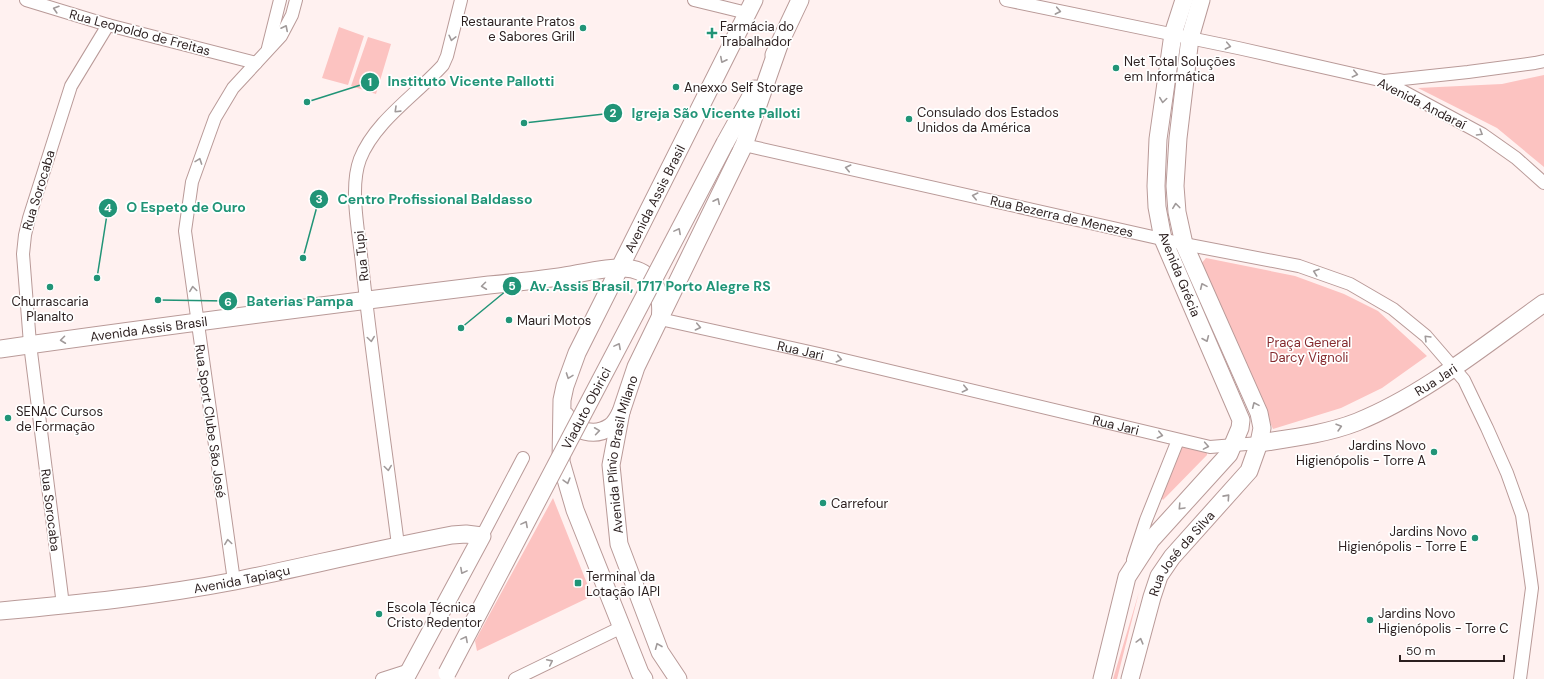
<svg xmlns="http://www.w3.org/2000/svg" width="1544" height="679" font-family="'DM Sans',sans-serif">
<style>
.green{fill:#fcc3c1}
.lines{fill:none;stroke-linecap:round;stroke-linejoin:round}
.street-casing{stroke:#b99a98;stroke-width:14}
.secondary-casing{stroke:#b99a98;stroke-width:19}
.street{stroke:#fff;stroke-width:12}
.secondary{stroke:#fff;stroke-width:17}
.secondary-bridge-casing{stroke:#b99a98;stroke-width:19;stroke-linecap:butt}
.secondary-bridge{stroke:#fff;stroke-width:17}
.oneway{stroke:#a09a9a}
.poi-dot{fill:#219477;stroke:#fff;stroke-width:1.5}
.labels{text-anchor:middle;stroke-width:3.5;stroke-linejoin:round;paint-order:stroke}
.poi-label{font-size:13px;fill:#2b1f1f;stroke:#fff;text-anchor:start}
.street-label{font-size:13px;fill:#2b1f1f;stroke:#fff}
.park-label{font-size:13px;fill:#852b2f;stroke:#fff}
.leader{fill:none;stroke:#219477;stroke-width:1.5}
.callout-dot{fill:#219477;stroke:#fff;stroke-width:1.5}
.mark-label{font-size:12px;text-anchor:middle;font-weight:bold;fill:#fff}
.callout-label{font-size:14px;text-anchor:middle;font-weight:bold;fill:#219477;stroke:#fff;stroke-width:3.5;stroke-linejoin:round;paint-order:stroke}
</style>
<rect width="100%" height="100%" fill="#fff1f0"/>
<path class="green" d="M339 27 364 36 348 85 322 78Z
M368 37 391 44 376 94 351 86Z
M1544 75V167L1497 128 1418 88 1502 84Z
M1206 258 1295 276 1344 294 1378 311 1427 356 1382 388 1341 408 1273 429 1200 265Z
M1182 445 1207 452V455L1163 500 1161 497Z
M553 498 592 596 477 651 475 641Z
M1139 592 1117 679H1113Z"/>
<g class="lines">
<g class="street-casing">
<g id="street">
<path d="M26 0 108 25 256 63"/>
<path d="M694 0 747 13"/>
<path d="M1006 0 1238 48 1384 81 1482 134 1516 158 1544 183"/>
<path d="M268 48 280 0"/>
<path d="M1384 81 1468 72 1535 63 1544 61"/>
<path d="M744 145 1184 244 1299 266 1350 284 1393 309 1426 336 1464 380 1487 428 1507 473 1522 515 1532 588 1520 679"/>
<path id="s1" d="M660 319 819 354 1210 447 1259 443"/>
<path d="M482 536 523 458"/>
<path d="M398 545C386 451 372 358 362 264 359 233 349 188 360 159 375 121 416 95 443 65L447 56 461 0"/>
<path d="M1133 560 1146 520 1178 440"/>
<path d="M234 581 185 231 192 182 215 118 233 88 281 36 292 15 296 0"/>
<path d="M63 605 30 344 23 254 25 235 29 218 71 86 108 25"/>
<path d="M382 679 410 670"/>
<path d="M515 679 622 627"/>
</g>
</g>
<g class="secondary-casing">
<g id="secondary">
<path d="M774 55 800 0"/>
<path d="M725 143 755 89"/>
<path id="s2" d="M0 349C163 326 326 305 489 285 512 283 536 280 559 277 580 274 612 265 632 269 656 274 663 298 660 319"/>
<path d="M566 416C574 432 595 437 610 427 615 424 618 418 621 412"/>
<path id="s3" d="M1259 443C1292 438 1326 434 1357 422 1424 395 1486 344 1544 303"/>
<path id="s4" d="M0 611C78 604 157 596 235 581 307 566 379 549 452 535L466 534 482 536 405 679"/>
<path id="s5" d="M644 679 640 673 575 510 561 462 562 400 565 386 577 353 754 0"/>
<path id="s6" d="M678 679 660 652 619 544 611 465 621 412 636 367 744 145 779 45"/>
<path d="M1102 679 1127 577 1151 540 1229 454 1240 428 1241 420 1163 239 1157 207 1156 186 1158 139 1173 34 1184 0"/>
<path id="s7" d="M1130 679 1152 597 1159 576 1172 557 1249 471 1259 443 1262 428 1259 413 1184 244 1177 212 1175 186 1178 138 1190 38 1201 0"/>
</g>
</g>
<use href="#street" class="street"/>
<use href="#secondary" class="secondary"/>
<g class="secondary-bridge-casing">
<g id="secondary-bridge">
<path id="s8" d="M447 673 725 143"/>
</g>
</g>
<use href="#secondary-bridge" class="secondary-bridge"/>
</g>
<defs><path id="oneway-chevron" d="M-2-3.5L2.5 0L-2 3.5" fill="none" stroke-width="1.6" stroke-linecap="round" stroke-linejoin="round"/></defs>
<g class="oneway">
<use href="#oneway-chevron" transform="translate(56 9) rotate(-163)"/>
<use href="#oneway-chevron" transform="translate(1058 11) rotate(11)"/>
<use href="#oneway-chevron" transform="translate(285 28) rotate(-63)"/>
<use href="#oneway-chevron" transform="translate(452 38) rotate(104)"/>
<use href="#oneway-chevron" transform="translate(1228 46) rotate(11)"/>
<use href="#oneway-chevron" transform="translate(723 60) rotate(117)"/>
<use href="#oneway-chevron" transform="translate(1355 74) rotate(13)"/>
<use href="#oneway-chevron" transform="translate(1163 100) rotate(98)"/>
<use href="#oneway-chevron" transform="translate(397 110) rotate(136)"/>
<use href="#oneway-chevron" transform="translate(1480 133) rotate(31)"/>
<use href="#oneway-chevron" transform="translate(199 161) rotate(-70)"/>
<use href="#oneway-chevron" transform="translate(848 168) rotate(-167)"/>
<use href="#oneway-chevron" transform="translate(975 196) rotate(-167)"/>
<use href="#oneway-chevron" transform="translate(717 201) rotate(-64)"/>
<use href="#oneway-chevron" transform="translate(1176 206) rotate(-97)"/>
<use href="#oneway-chevron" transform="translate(678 231) rotate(-62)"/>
<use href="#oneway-chevron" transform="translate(1316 272) rotate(-161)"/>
<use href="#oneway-chevron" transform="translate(484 286) rotate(173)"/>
<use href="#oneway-chevron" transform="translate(1203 286) rotate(-114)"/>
<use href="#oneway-chevron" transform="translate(193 289) rotate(-98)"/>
<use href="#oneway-chevron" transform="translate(698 327) rotate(12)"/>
<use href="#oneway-chevron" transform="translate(1427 338) rotate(-135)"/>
<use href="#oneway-chevron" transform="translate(371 339) rotate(82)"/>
<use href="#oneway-chevron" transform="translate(1206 339) rotate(67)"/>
<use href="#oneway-chevron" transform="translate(63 340) rotate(173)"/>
<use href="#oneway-chevron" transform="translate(618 346) rotate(-62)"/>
<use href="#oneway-chevron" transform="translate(839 359) rotate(13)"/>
<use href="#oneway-chevron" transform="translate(569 376) rotate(110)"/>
<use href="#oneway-chevron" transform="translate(965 389) rotate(13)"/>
<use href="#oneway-chevron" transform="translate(1255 405) rotate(-114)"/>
<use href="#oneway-chevron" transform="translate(1339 427) rotate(-16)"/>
<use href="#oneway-chevron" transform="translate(597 431) rotate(-8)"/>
<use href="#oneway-chevron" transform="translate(1160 435) rotate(13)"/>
<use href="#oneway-chevron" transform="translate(1206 446) rotate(10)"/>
<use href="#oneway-chevron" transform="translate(388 468) rotate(82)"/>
<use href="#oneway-chevron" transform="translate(567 481) rotate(74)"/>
<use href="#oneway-chevron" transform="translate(1227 497) rotate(-48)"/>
<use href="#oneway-chevron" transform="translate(1181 507) rotate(133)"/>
<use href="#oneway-chevron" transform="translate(525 524) rotate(-62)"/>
<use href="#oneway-chevron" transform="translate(228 542) rotate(-98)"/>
<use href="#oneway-chevron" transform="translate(463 571) rotate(118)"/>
<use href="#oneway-chevron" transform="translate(465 639) rotate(-62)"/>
<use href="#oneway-chevron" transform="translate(1140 641) rotate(-75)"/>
<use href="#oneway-chevron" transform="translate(658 646) rotate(-112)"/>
<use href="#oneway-chevron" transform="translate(550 662) rotate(-26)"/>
</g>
<g class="poi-dot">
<circle cx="583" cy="28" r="4"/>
<path d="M710 27h4v4h4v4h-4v4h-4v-4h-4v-4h4z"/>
<circle cx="1116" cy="68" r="4"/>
<circle cx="676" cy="87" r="4"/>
<circle cx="909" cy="119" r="4"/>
<circle cx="50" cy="287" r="4"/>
<circle cx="509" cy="320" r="4"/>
<circle cx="8" cy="418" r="4"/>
<circle cx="1434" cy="452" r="4"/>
<circle cx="823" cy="503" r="4"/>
<circle cx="1475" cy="538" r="4"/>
<rect x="574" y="579" width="8" height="8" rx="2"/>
<circle cx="379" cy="614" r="4"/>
<circle cx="1370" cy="620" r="4"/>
</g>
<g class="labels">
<g class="poi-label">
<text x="575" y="26" text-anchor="end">Restaurante Pratos<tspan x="575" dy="15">e Sabores Grill</tspan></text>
<text x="720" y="31">Farmácia do<tspan x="720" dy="15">Trabalhador</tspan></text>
<text x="1124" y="66">Net Total Soluções<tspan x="1124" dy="15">em Informática</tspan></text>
<text x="684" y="92">Anexxo Self Storage</text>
<text x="917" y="117">Consulado dos Estados<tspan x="917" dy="15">Unidos da América</tspan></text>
<text x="50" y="306" text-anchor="middle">Churrascaria<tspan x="50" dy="15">Planalto</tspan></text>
<text x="517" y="325">Mauri Motos</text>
<text x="16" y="416">SENAC Cursos<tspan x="16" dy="15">de Formação</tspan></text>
<text x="1426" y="450" text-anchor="end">Jardins Novo<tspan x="1426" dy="15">Higienópolis - Torre A</tspan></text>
<text x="831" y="508">Carrefour</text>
<text x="1467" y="536" text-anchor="end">Jardins Novo<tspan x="1467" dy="15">Higienópolis - Torre E</tspan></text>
<text x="586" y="581">Terminal da<tspan x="586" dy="15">Lotação IAPI</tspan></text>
<text x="387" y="612">Escola Técnica<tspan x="387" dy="15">Cristo Redentor</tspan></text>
<text x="1378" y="618">Jardins Novo<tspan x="1378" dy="15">Higienópolis - Torre C</tspan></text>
</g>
<g class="street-label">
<text transform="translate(140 32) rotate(15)" y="5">Rua Leopoldo de Freitas</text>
<text transform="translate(1422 103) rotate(27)" y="5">Avenida Andaraí</text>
<text transform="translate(38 190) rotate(-73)" y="5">Rua Sorocaba</text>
<text dy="5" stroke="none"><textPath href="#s5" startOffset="517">Avenida Assis Brasil</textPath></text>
<text transform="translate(1062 216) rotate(13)" y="5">Rua Bezerra de Menezes</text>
<text transform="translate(361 256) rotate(-96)" y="5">Rua Tupi</text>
<text transform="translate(1180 274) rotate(68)" y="5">Avenida Grécia</text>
<text dy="5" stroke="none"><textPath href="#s2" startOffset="150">Avenida Assis Brasil</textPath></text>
<text dy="5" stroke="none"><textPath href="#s1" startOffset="144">Rua Jari</textPath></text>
<text dy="5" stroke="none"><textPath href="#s3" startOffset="190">Rua Jari</textPath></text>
<text dy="5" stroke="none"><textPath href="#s8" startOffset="299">Viaduto Obirici</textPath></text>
<text transform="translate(211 421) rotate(82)" y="5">Rua Sport Clube São José</text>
<text dy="5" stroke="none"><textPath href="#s1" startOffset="468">Rua Jari</textPath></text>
<text dy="5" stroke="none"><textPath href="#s6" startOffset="239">Avenida Plínio Brasil Milano</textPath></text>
<text transform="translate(51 510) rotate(83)" y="5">Rua Sorocaba</text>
<text dy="5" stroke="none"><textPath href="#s7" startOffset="138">Rua José da Silva</textPath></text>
<text dy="5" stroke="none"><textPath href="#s4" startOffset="244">Avenida Tapiaçu</textPath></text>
</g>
<g class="park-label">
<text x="1309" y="347">Praça General<tspan x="1309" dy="15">Darcy Vignoli</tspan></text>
</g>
</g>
<path class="leader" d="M307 102L370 82M524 123L613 113M303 258L319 199M97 278L108 208M461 328L512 286M158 300L228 301"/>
<g class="callout-dot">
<circle cx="307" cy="102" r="4"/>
<circle cx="524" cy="123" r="4"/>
<circle cx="303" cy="258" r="4"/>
<circle cx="97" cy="278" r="4"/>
<circle cx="461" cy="328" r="4"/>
<circle cx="158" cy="300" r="4"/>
<circle cx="370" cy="82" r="10"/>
<circle cx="613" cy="113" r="10"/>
<circle cx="319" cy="199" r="10"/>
<circle cx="108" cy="208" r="10"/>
<circle cx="512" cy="286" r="10"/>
<circle cx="228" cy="301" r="10"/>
</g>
<g class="mark-label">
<text x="370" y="86">1</text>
<text x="613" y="117">2</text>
<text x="319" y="203">3</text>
<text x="108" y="212">4</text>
<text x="512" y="290">5</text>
<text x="228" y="306">6</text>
</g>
<g class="callout-label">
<text x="471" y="86">Instituto Vicente Pallotti</text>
<text x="716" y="118">Igreja São Vicente Palloti</text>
<text x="435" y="204">Centro Profissional Baldasso</text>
<text x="186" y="212">O Espeto de Ouro</text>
<text x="650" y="291">Av. Assis Brasil, 1717 Porto Alegre RS</text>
<text x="300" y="306">Baterias Pampa</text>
</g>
<path d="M1400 655v6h104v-6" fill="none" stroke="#2b1f1f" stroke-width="2"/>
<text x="1406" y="655" font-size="12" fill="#2b1f1f" stroke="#ffffff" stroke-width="3" paint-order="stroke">50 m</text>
</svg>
